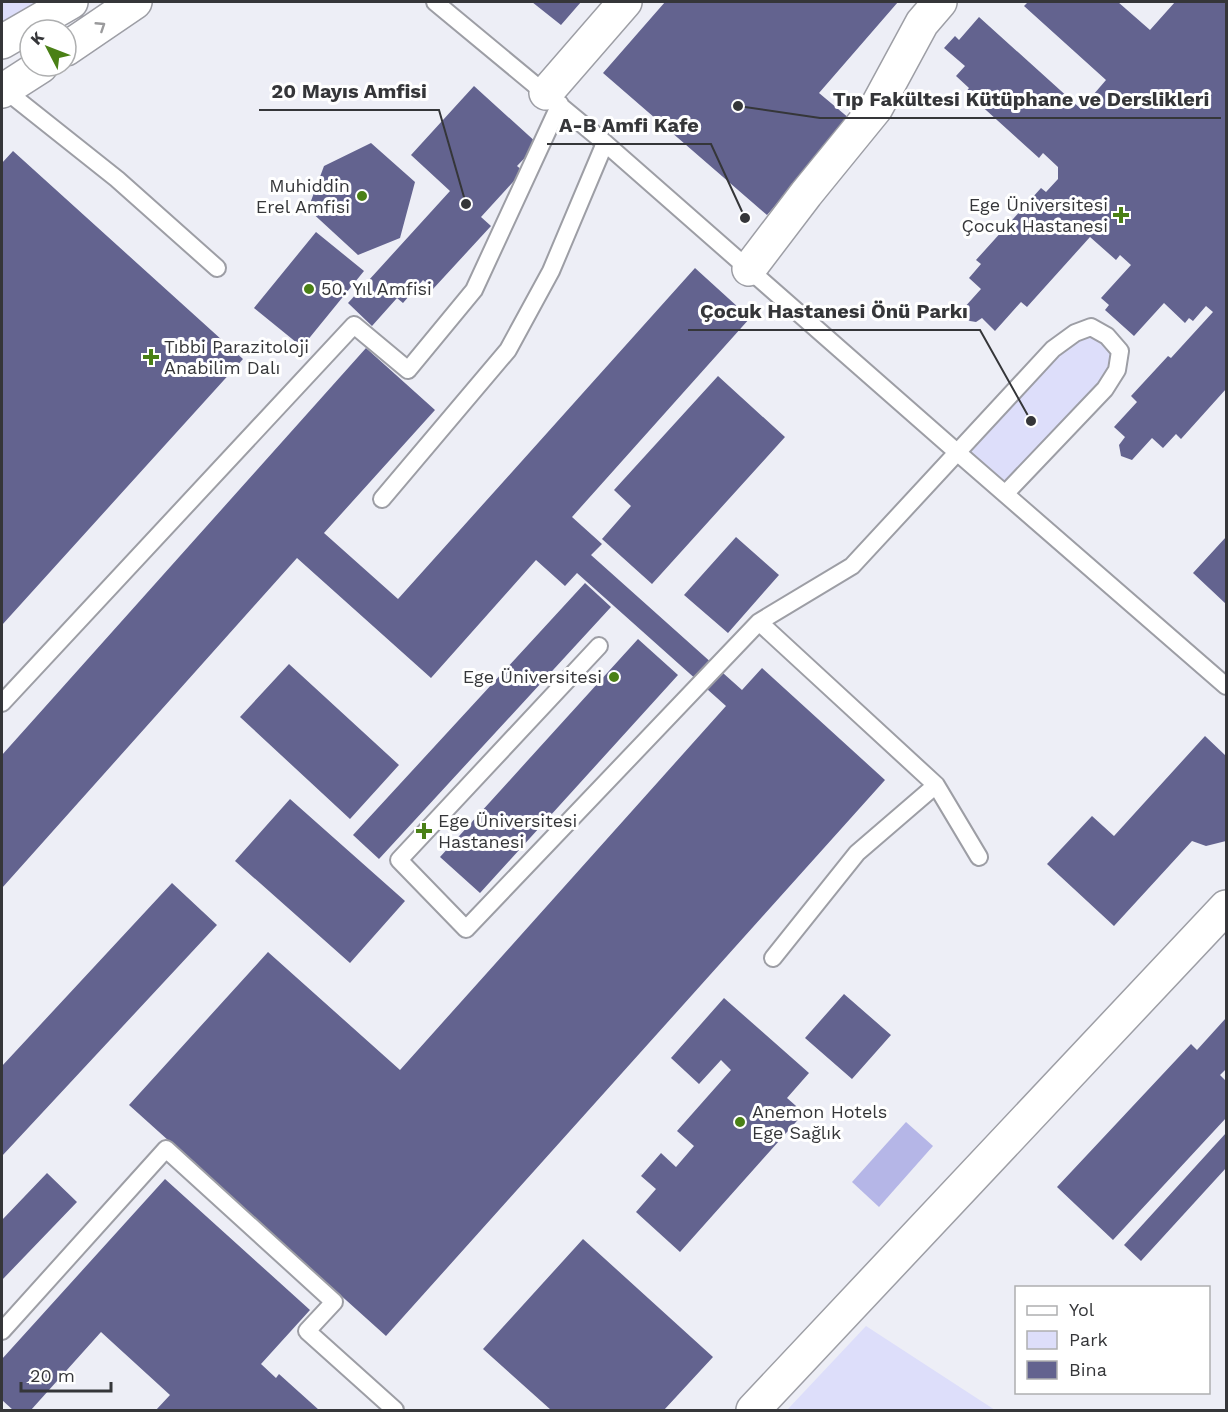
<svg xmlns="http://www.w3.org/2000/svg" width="1228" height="1412" font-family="'Work Sans',sans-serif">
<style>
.green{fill:#dddefa}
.water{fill:#b5b6e7}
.building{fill:#63638f}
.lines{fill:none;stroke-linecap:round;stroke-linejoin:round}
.lane-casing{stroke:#9d9ea5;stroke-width:20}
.street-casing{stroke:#9d9ea5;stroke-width:36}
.lane{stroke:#fff;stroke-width:16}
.street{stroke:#fff;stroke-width:33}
.oneway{stroke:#9a9a9c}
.poi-dot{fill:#4a8016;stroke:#fff;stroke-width:2}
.labels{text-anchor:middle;stroke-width:6;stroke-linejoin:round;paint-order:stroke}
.poi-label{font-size:18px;fill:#353639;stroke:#fff;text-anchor:start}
.leader{fill:none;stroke:#353639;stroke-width:2}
.callout-dot{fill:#353639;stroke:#fff;stroke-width:2}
.callout-label{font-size:20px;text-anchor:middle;font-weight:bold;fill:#353639;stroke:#fff;stroke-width:6;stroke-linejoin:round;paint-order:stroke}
</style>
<rect width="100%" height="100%" fill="#edeef6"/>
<path class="green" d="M2 2H38L2 26Z
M1075 333 1107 336 1117 370 1005 494 958 453Z
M866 1326 995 1410H787Z"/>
<path class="water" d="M906 1122 933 1146 879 1207 852 1182Z"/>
<path class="building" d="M532 2H581L561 25Z
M665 2H898L819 93 850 119 767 215 603 73Z
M1028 2H1118L1150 30 1175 2H1226V389L1181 439 1176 434 1163 448 1152 438 1132 460 1121 456 1119 445 1125 437 1114 427 1137 402 1131 396 1168 356 1171 358 1213 312 1206 306 1193 321 1189 318 1185 323 1164 303 1134 336 1105 310 1109 305 1101 298 1131 265 1120 255 1116 260 1090 237 1027 307 1021 302 995 331 982 318 976 322 970 321 966 319 963 314V309L981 289 969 278 981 264 976 260 1041 188 1046 192 1058 179V167L1043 153 1039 158 966 92 969 88 956 76 965 66 944 48 955 36 959 40 979 17 1081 109 1106 80 1024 6Z
M474 86 538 144 517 166 523 171 481 217 491 226 433 289 423 280 403 303 397 298 372 326 348 303 450 191 411 155Z
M371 143 415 182 400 238 358 255 308 209 324 166Z
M13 151 243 359 2 625V163Z
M316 232 364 271 302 347 254 308Z
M695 268 750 318 572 517 602 544 591 555 742 690 762 668 885 780 386 1336 129 1105 268 952 400 1070 726 706 577 573 565 586 536 560 431 678 297 558 2 888V755L366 348 435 410 324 533 398 599Z
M718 376 785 437 652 584 602 539 631 506 614 490Z
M736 537 779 575 728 633 684 595Z
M1226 537V604L1193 573Z
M585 583 611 607 379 859 353 835Z
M638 639 678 675 480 893 440 857Z
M289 664 399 765 350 819 240 717Z
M1205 736 1226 756V841L1206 846 1192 841 1114 926 1047 864 1092 816 1114 836Z
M290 799 405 901 350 963 235 861Z
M172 883 217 925 2 1156V1066Z
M844 994 891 1035 852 1079 805 1038Z
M724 998 809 1073 787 1098 804 1113 680 1252 636 1212 656 1189 641 1176 661 1153 676 1167 694 1146 677 1131 731 1070 721 1060 699 1084 671 1058Z
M1226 1018V1069L1220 1075 1226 1081V1118L1113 1240 1057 1187 1191 1044 1197 1050Z
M1226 1133V1168L1141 1261 1124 1245Z
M47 1173 77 1202 2 1280V1220Z
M165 1179 310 1310 261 1364 276 1378 279 1374 319 1410H156L170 1395 101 1332 31 1410H13L2 1400V1359Z
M583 1239 713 1357 664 1410H551L483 1349Z"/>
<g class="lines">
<g class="lane-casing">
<path id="lane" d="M435 2 605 143 958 453 1226 686
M5 90 117 179 217 268
M382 499 508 350 551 271 605 143
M759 622 936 785 979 857
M599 646 399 860 466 929 759 622 852 566 1053 349 1075 333 1091 327 1107 336 1120 351 1117 370 1105 389 1005 494
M2 703 354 325 408 370 474 290 560 104
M773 958 857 853 936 785
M2 1331 166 1149 334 1302 307 1331 395 1410"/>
</g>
<g class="street-casing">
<path id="street" d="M2 42 71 2
M66 49 135 2
M2 91 41 66
M546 93 625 2
M749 269 806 194 876 108 922 23 940 2
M753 1410 1226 907"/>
</g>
<use href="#lane" class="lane"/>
<use href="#street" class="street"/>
</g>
<defs><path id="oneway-chevron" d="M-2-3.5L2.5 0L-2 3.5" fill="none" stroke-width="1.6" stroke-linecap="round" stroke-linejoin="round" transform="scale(1.5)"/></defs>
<use class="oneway" href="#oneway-chevron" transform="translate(101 26) rotate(-33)"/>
<g class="poi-dot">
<circle cx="362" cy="196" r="6"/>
<path d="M1118 206h6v6h6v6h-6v6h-6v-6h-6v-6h6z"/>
<circle cx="309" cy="289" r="6"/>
<path d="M148 348h6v6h6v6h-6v6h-6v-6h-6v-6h6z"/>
<circle cx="614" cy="677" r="6"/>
<path d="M421 822h6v6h6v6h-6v6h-6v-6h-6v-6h6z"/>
<circle cx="740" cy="1122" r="6"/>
</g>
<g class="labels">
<g class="poi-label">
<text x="350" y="192" text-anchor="end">Muhiddin<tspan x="350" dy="21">Erel Amfisi</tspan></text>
<text x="1108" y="211" text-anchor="end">Ege Üniversitesi<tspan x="1108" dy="21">Çocuk Hastanesi</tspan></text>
<text x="321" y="295">50. Yıl Amfisi</text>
<text x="164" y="353">Tıbbi Parazitoloji<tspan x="164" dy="21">Anabilim Dalı</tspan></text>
<text x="602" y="683" text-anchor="end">Ege Üniversitesi</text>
<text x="438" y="827">Ege Üniversitesi<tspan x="438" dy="21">Hastanesi</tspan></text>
<text x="752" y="1118">Anemon Hotels<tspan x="752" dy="21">Ege Sağlık</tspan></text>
</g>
</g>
<path class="leader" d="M466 204L439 110H259M738 106L820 118H1221M745 218L711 144H547M1031 421L980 330H688"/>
<g class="callout-dot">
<circle cx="466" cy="204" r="6"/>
<circle cx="738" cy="106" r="6"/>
<circle cx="745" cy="218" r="6"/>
<circle cx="1031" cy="421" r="6"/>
</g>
<g class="callout-label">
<text x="349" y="98">20 Mayıs Amfisi</text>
<text x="1021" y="106">Tıp Fakültesi Kütüphane ve Derslikleri</text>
<text x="629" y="132">A-B Amfi Kafe</text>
<text x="834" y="318">Çocuk Hastanesi Önü Parkı</text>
</g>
<rect width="1228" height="1412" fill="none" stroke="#353639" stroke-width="6"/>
<rect x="1015" y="1286" width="195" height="108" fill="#ffffff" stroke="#aeafb0" stroke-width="1.5"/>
<rect x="1027" y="1306" width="30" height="9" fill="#ffffff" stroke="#aeafb0" stroke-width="1.5"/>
<text x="1069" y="1316" font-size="18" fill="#353639">Yol</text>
<rect x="1027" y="1331" width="30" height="18" fill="#dddefa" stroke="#aeafb0" stroke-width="1.5"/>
<text x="1069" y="1346" font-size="18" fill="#353639">Park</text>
<rect x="1027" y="1361" width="30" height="18" fill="#63638f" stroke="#aeafb0" stroke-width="1.5"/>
<text x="1069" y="1376" font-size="18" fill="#353639">Bina</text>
<g transform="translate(48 48) rotate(312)"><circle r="28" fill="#ffffff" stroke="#aeafb0" stroke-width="1.5"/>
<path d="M0-4.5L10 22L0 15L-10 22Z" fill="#4a8016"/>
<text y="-9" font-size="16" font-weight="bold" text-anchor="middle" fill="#353639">K</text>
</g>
<path d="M21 1382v9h90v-9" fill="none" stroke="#353639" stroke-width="3"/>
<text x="30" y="1382" font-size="18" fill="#353639" stroke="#ffffff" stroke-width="4.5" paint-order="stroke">20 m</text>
</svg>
